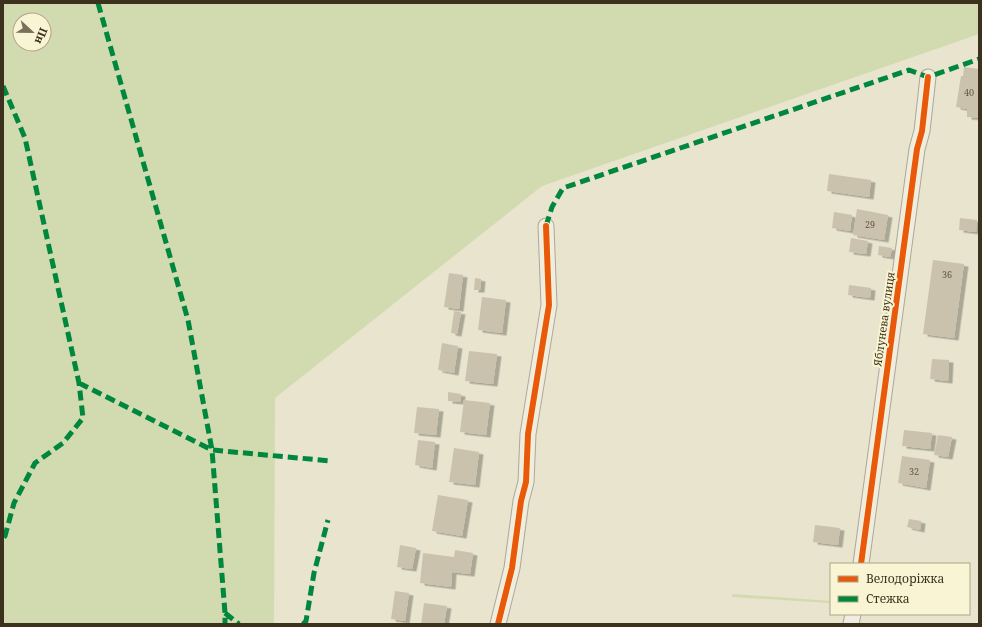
<svg xmlns="http://www.w3.org/2000/svg" width="982" height="627" font-family="'Noto Serif',serif">
<style>
.green{fill:#d2daaf;fill-rule:evenodd}
.building{fill:#cbc2ae;filter:url(#shadow)}
.lines{fill:none;stroke-linecap:round;stroke-linejoin:round}
.minor-casing{stroke:#ada897;stroke-width:17}
.minor{stroke:#efece0;stroke-width:15}
.quiet{stroke:#00873e;stroke-width:5;stroke-dasharray:10 5;stroke-linecap:butt}
.cycleway-casing{stroke:#f9f4d3;stroke-width:8}
.cycleway{stroke:#e8590c;stroke-width:6}
.labels{text-anchor:middle;stroke-width:4;stroke-linejoin:round;paint-order:stroke}
.number-label{font-size:9px;fill:#605541}
.street-label{font-size:11px;fill:#3c311d;stroke:#f9f4d3}
</style>
<defs>
<filter id="shadow"><feDropShadow dx="4.5" dy="2.5" stdDeviation="0" flood-color="#0004"/></filter>
</defs>
<rect width="100%" height="100%" fill="#e8e4ce"/>
<path class="green" d="M3 3H979V34L542 186 275 398 274 624H3ZM20 20H44V44H20Z
M732 594 831 601V603L732 597Z"/>
<path class="building" d="M964 67 979 69V118L967 117V109L956 107 961 76H963Z
M829 174 871 180 869 197 827 191Z
M857 209 888 215 884 240 853 235Z
M834 212 852 215 850 231 832 228Z
M960 218 977 220 976 232 959 230Z
M851 238 868 241 866 254 849 252Z
M879 246 892 248 890 257 878 255Z
M933 260 964 264 954 338 923 334Z
M449 273 463 275 459 309 444 307Z
M475 278 481 279 480 290H474Z
M849 285 871 288 870 298 848 295Z
M482 297 506 300 502 333 478 330Z
M454 311 461 312 457 334 451 333Z
M442 343 458 346 454 373 438 370Z
M469 351 497 354 493 384 465 381Z
M932 359 949 360 948 381 930 379Z
M448 392 461 394 460 402 448 401Z
M464 400 490 403 486 435 460 432Z
M417 407 439 409 436 435 414 433Z
M904 430 932 433 930 449 902 446Z
M938 435 952 437 948 457 934 455Z
M418 440 435 442 432 468 415 465Z
M454 448 479 452 475 485 449 482Z
M902 456 930 460 926 488 898 483Z
M438 495 468 500 462 536 432 531Z
M909 519 921 521 920 530 907 527Z
M815 525 840 528 838 545 813 542Z
M400 545 416 548 412 569 397 567Z
M455 550 473 553 470 574 452 572 451 587 420 583 423 553 454 557Z
M395 591 409 593 405 621 391 619Z
M424 603 447 606 444 624H421Z"/>
<g class="lines">
<g class="minor-casing">
<path id="minor" d="M861 564 917 149 922 131 928 77
M498 624 512 568 521 501 526 482 528 434 549 305 546 226
M851 624 853 614"/>
</g>
<use href="#minor" class="minor"/>
<path class="quiet" d="M98 3 188 320 212 450 225 613V624
M3 86 25 138 79 383 83 418 63 443 35 463 14 503 5 536 3 538
M546 226 552 207 563 188 909 70 928 77 979 59
M79 383 212 450 331 461
M225 613 239 624
M303 624 306 621 314 573 328 520"/>
<g class="cycleway-casing">
<path id="cycleway" d="M861 564 917 149 922 131 928 77
M498 624 512 568 521 501 526 482 528 434 549 305 546 226"/>
</g>
<use href="#cycleway" class="cycleway"/>
</g>
<g class="labels">
<g class="number-label">
<text x="969" y="96">40</text>
<text x="870" y="228">29</text>
<text x="947" y="278">36</text>
<text x="914" y="475">32</text>
</g>
<g class="street-label">
<text transform="translate(884 319) rotate(-82)" y="4">Яблунева вулиця</text>
</g>
</g>
<rect width="982" height="627" fill="none" stroke="#3c311d" stroke-width="8"/>
<rect x="830" y="563" width="140" height="52" fill="#f9f4d3" stroke="#ada68a"/>
<rect x="838" y="576" width="20" height="6" fill="#e8590c" stroke="#ada68a"/>
<text x="866" y="583" font-size="12" fill="#3c311d">Велодоріжка</text>
<rect x="838" y="596" width="20" height="6" fill="#00873e" stroke="#ada68a"/>
<text x="866" y="603" font-size="12" fill="#3c311d">Стежка</text>
<g transform="translate(32 32) rotate(112)"><circle r="19" fill="#f9f4d3" stroke="#ada68a"/>
<path d="M0-3L7 15L0 10L-7 15Z" fill="#78705b"/>
<text y="-6" font-size="11" font-weight="bold" text-anchor="middle" fill="#3c311d">Пн</text>
</g>
</svg>
